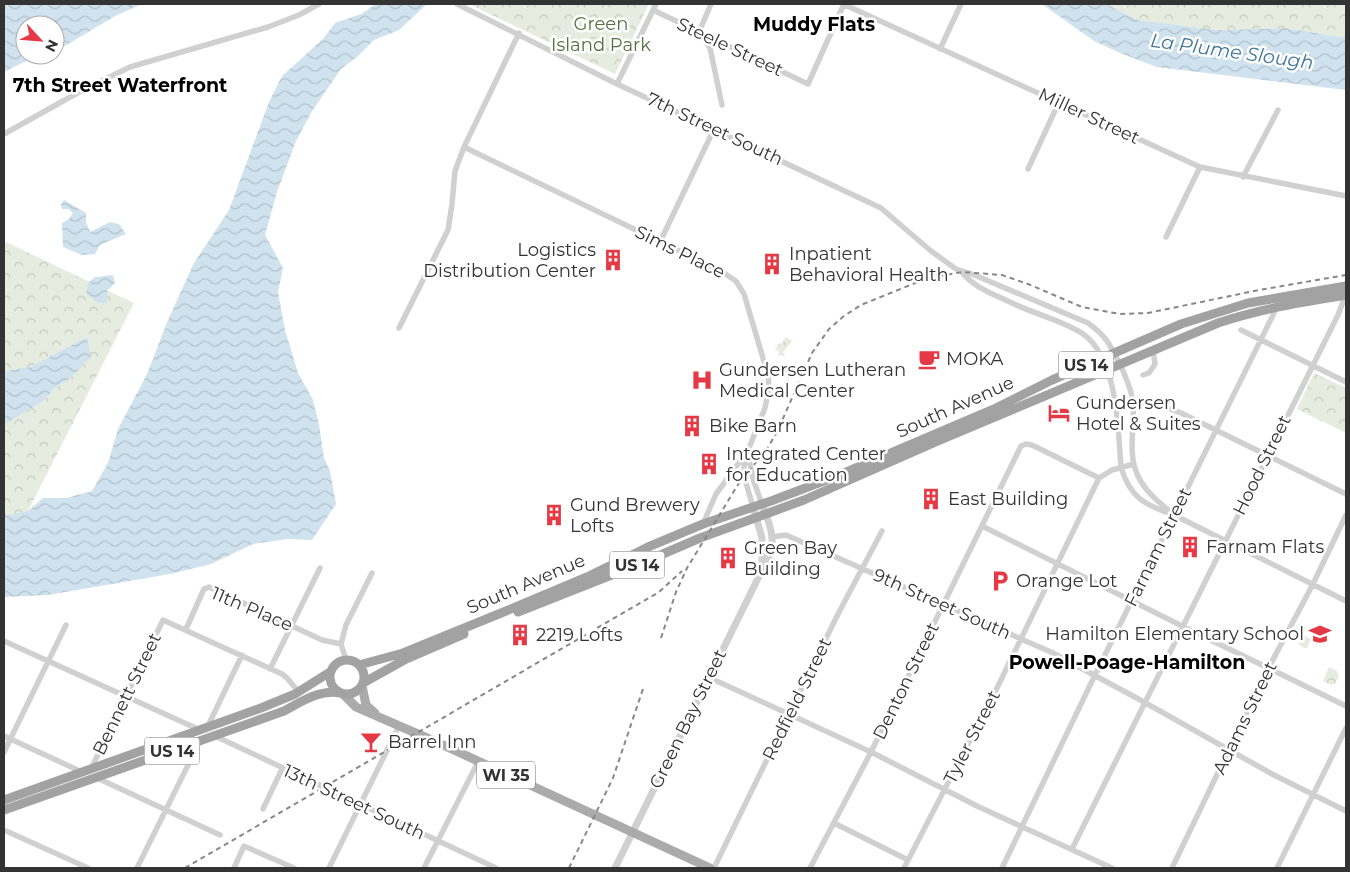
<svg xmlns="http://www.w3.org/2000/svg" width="1350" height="872" font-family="Montserrat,sans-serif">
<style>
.park{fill:url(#park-crowns)}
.water{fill:url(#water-waves)}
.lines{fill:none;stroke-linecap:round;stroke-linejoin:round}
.minor{stroke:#d0d0d0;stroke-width:5.5}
.tertiary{stroke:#d0d0d0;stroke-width:7}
.primary{stroke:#ababab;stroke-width:9}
.trunk{stroke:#a2a2a2;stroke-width:9}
.rail{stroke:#888;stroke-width:2;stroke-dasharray:5 4;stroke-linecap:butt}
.labels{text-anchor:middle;stroke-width:5;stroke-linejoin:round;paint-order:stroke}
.shield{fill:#fff;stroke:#707070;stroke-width:1}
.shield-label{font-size:16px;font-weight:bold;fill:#333}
.park-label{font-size:18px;fill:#56703f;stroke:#fff}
.street-label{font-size:18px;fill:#333;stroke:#fff}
.poi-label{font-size:18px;fill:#333;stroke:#fff;text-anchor:start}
.neighbourhood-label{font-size:19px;font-weight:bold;fill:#000;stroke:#fff}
.water-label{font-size:19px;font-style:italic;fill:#3f7597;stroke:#fff}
</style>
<defs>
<pattern id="park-crowns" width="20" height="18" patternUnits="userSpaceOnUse" patternTransform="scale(1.25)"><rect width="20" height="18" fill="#e6ecdf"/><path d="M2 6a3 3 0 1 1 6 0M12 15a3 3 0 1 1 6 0" fill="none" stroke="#c6cbc0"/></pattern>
<pattern id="water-waves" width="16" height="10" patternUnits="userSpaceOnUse" patternTransform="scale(1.25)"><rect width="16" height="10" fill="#cfe2ee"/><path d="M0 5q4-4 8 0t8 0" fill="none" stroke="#b2c2cd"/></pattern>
</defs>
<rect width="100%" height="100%" fill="#fff"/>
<path class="park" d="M469 4H649L615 74Z
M1106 4H1346V38L1286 28 1217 30 1138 20Z
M4 241 134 303 28 511 8 515 4 511V425L43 401 56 387 67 381 87 337 30 367 4 371Z
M786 337 792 341 783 352 785 356 778 355 779 352 778 350 775 351 778 344 782 343Z
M1314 373 1346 388V433L1297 409Z
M1305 636 1311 639 1307 648H1304L1298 643 1301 637Z
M1329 667 1337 671 1339 676 1335 684 1331 685 1323 681Z"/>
<path class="water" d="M4 4H142L115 16 55 52V25H25V55H51L24 62 4 72Z
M376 4H427L399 30 374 40 357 57 341 69 312 111 296 141 277 192 265 235 283 268 278 292 285 330 298 373 313 400 319 425 324 458 330 471 336 504 312 540 288 539 253 544 211 564 170 574 48 595 4 597V511L8 515 28 511 43 498H66L92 491 108 463 118 429 147 374 168 320 194 263 229 210 269 102 282 76 323 39 335 23 361 14Z
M1042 4H1106L1138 20 1217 30 1286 28 1346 38V90L1157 67 1120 53 1094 41Z
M64 200 86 213V222L90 232 110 222 119 224 126 234 100 245 95 254 82 255 63 247 62 223 69 219 73 213 68 209H62L61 204Z
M113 275 115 283 107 291V303H98L86 294 88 283 95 277Z
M87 337 91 357 67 381 56 387 43 401 4 425V371L30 367Z"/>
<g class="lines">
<path class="minor" d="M457 4 617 84 881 208 931 251 956 269 972 274 1088 323C1095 328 1102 334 1107 341 1117 356 1132 387 1133 404 1135 429 1127 453 1138 476 1146 493 1160 503 1174 515
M711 4 699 32 710 48 722 105
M843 4 1200 167 1346 196
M653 10 808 84 844 4
M940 49 961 4
M617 84 656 4
M4 134 81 91 130 67 268 27 299 15 319 4
M464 147 721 271 736 281 744 294 768 375 769 388 765 408 749 448 744 466V476L753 507
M1028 169 1059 102
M1243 177 1278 110
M1166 237 1200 167
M660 242 714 129
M962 272C973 287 993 294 1010 302 1031 313 1064 321 1083 334 1118 358 1118 430 1121 467 1130 498 1145 505 1174 515L1346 601
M399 328 448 230 452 204 455 171 464 147 519 33
M1241 330 1346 382
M1143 375 1149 373 1155 364 1153 350
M1134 404 1154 403 1181 413 1346 494
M748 456 754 482 762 504
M703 524 716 494 744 456
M982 526 1182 626 1346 706
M772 537 786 535 1053 653 1144 702 1272 774 1346 811
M186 629 204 589 209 587 322 640 341 644
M4 641 200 730
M346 660 341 644 346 625 372 573
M270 669 320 568
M708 677 871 752 979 807 1112 868
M207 728 242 655
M213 735 496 868
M4 736 82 772
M4 752 66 625
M91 769 163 620 282 674 287 678 298 691
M95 777 220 835
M263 809 282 769
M834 823 908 860
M4 830 88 868
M1072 849 1338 315 1345 296
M137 868 200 741
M234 868 244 846 294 868
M329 868 399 726
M424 868 478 762
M714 868 838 614 882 531
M810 868 871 752 1021 446 1026 444 1032 445 1099 478
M904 868 998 686 1099 478 1112 470 1134 464
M1002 868 1095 675 1277 307
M1172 868 1268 669 1313 584 1346 515
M1277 868 1346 728"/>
<path class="tertiary" d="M753 507 762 538V567
M615 868 770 554C776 537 768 520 762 504"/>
<path class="primary" d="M362 686 366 705 375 713
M343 694 356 707 365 711 441 744 710 868"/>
<path class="trunk" d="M518 612 642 563 700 538 804 500 938 441 1218 323C1260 309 1302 302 1346 295
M330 677a17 17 0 1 1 34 0a17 17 0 1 1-34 0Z
M359 665 403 653 506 611 587 577 648 547 703 524 771 501 837 476 994 409 1052 380 1181 324 1248 303 1346 286
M363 683 406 659 464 634
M4 800 261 708 295 694 330 672
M4 810 284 711C301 702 320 689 340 693"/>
<path class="rail" d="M661 638 676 592 687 568 739 483 767 449 777 432 812 353 829 329 844 316 861 305 925 279 962 272 1002 275 1028 284 1082 307 1120 314 1148 313 1259 290 1346 275
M185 868 659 592 682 571
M569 868 613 778 643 689"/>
</g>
<defs>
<g id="building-bare" transform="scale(1.725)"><path d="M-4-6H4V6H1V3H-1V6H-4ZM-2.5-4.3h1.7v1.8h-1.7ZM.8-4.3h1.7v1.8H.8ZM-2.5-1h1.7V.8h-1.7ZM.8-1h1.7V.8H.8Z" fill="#e63946" stroke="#fff" stroke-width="2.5" paint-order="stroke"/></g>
<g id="cafe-bare" transform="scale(1.725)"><path d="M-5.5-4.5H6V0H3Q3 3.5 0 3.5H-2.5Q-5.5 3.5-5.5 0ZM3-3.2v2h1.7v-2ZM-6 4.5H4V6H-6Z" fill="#e63946" stroke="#fff" stroke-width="2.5" paint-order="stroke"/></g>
<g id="hospital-bare" transform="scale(1.725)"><path d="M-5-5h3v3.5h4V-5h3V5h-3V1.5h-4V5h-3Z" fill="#e63946" stroke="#fff" stroke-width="2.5" paint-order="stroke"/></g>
<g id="hotel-bare" transform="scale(1.725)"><path d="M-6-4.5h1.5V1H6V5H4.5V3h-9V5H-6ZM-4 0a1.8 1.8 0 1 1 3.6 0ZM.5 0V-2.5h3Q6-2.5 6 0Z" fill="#e63946" stroke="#fff" stroke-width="2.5" paint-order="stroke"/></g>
<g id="parking-bare" transform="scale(1.725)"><path d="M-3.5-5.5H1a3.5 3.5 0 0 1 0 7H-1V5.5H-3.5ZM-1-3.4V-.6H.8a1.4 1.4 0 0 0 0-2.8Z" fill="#e63946" stroke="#fff" stroke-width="2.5" paint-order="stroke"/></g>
<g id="school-bare" transform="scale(1.725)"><path d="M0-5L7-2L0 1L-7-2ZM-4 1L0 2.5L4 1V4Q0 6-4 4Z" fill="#e63946" stroke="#fff" stroke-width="2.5" paint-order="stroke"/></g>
<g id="bar-bare" transform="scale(1.725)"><path d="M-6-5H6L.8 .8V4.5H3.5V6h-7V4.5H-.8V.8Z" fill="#e63946" stroke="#fff" stroke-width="2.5" paint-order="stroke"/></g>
</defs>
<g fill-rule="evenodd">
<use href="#building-bare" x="613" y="260"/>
<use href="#building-bare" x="772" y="264"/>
<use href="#cafe-bare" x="929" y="359"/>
<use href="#hospital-bare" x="702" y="380"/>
<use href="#hotel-bare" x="1059" y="413"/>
<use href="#building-bare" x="692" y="426"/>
<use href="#building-bare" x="709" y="464"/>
<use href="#building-bare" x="931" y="499"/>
<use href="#building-bare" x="554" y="515"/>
<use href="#building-bare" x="1190" y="547"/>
<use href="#building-bare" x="728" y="558"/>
<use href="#parking-bare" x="1000" y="581"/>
<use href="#school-bare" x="1320" y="634"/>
<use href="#building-bare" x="520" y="635"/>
<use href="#bar-bare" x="371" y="742"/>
</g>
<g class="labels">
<g class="shield">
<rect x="1058.5" y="351.5" width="55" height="27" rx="4"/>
<rect x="609.5" y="551.5" width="55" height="27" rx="4"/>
<rect x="144.5" y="737.5" width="55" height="27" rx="4"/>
<rect x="477" y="761.5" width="58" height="27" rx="4"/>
</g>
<g class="shield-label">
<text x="1086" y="371">US 14</text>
<text x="637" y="571">US 14</text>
<text x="172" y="757">US 14</text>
<text x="506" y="781">WI 35</text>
</g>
<g class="park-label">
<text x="601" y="30">Green<tspan x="601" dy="21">Island Park</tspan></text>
</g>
<g class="street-label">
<text transform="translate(730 47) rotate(25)" y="6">Steele Street</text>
<text transform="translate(1089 116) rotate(25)" y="6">Miller Street</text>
<text transform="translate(715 129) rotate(25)" y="6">7th Street South</text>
<text transform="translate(680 252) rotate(26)" y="6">Sims Place</text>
<text transform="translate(955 407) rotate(-24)" y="6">South Avenue</text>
<text transform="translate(1262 465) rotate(-64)" y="6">Hood Street</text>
<text transform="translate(1158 547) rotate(-64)" y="6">Farnam Street</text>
<text transform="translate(526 584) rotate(-23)" y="6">South Avenue</text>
<text transform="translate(942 604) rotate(24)" y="6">9th Street South</text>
<text transform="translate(252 609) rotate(23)" y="6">11th Place</text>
<text transform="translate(906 681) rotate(-64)" y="6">Denton Street</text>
<text transform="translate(127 694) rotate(-64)" y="6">Bennett Street</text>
<text transform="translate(797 699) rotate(-64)" y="6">Redfield Street</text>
<text transform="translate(1245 718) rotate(-64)" y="6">Adams Street</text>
<text transform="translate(688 719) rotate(-64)" y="6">Green Bay Street</text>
<text transform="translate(972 737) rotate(-63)" y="6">Tyler Street</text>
<text transform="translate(354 802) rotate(25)" y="6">13th Street South</text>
</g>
<g class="poi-label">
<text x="596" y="256" text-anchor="end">Logistics<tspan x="596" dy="21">Distribution Center</tspan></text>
<text x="789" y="260">Inpatient<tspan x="789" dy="21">Behavioral Health</tspan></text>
<text x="946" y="365">MOKA</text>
<text x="719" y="376">Gundersen Lutheran<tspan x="719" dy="21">Medical Center</tspan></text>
<text x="1076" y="409">Gundersen<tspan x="1076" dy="21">Hotel &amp; Suites</tspan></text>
<text x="709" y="432">Bike Barn</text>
<text x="726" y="460">Integrated Center<tspan x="726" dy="21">for Education</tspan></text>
<text x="948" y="505">East Building</text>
<text x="570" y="511">Gund Brewery<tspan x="570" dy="21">Lofts</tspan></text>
<text x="1206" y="553">Farnam Flats</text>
<text x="744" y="554">Green Bay<tspan x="744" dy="21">Building</tspan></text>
<text x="1016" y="587">Orange Lot</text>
<text x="1304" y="640" text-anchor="end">Hamilton Elementary School</text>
<text x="536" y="641">2219 Lofts</text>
<text x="388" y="748">Barrel Inn</text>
</g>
<g class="neighbourhood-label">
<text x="814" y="31">Muddy Flats</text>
<text x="120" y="92">7th Street Waterfront</text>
<text x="1127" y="669">Powell-Poage-Hamilton</text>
</g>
<g class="water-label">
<text transform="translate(1232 51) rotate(8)" y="7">La Plume Slough</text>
</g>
</g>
<rect width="1350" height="872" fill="none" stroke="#333333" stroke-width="10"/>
<g transform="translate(40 40) rotate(116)"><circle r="24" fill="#ffffff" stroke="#adadad"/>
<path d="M0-4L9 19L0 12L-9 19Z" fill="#e63946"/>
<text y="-8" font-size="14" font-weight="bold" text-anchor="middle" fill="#333333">N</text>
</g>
</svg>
